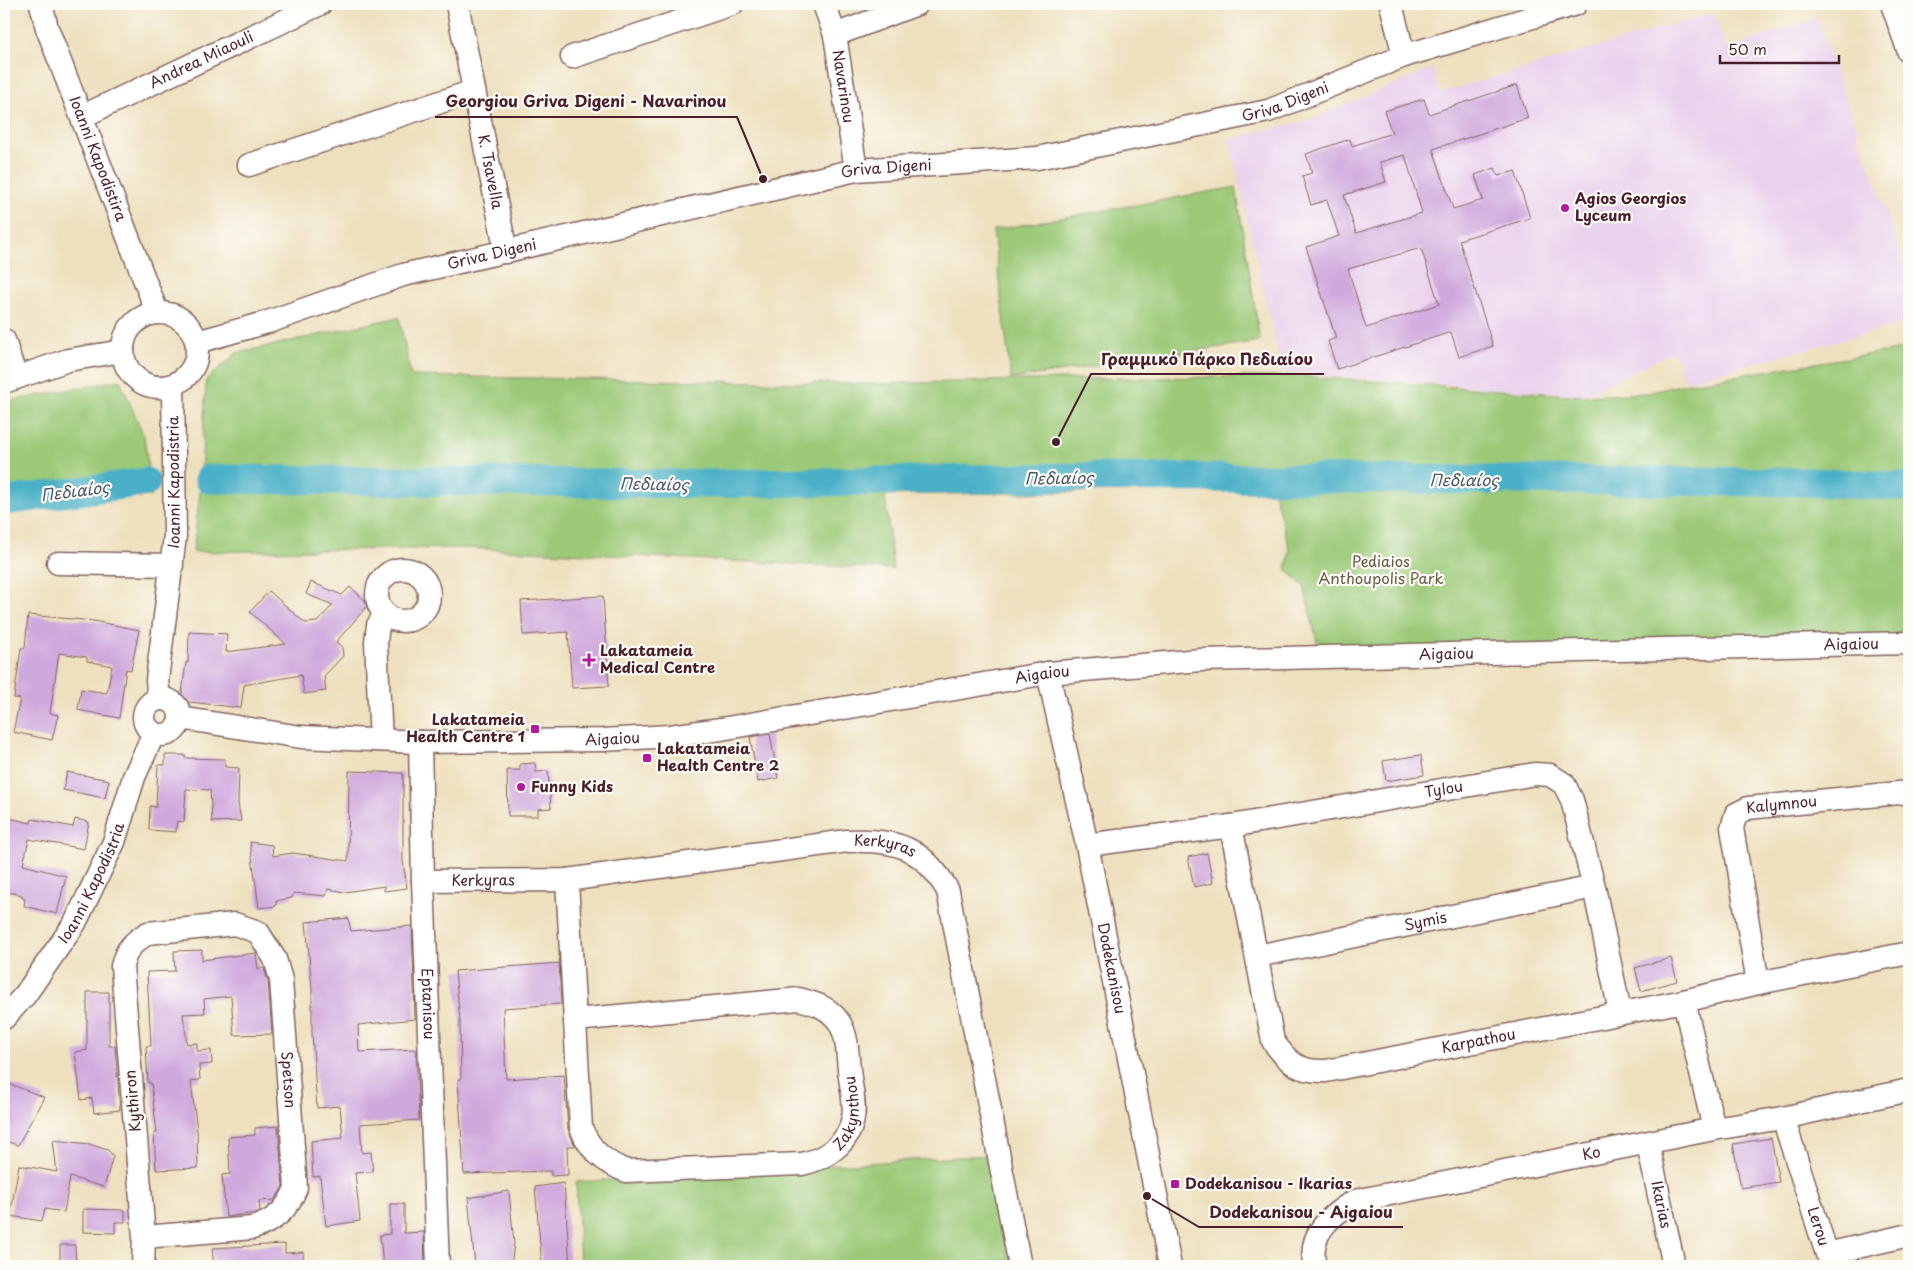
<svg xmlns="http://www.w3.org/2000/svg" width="1913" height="1270" font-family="'Playpen Sans',sans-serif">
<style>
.built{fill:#ead1ed}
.green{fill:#9bc977;stroke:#727451}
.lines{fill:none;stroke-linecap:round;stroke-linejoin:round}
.river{stroke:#48b0c7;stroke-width:29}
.building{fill:#cfa8dd;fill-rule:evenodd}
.minor-casing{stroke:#83635e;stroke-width:25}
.minor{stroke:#fff;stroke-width:22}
.poi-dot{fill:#b5179e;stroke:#fdfcf7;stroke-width:2}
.labels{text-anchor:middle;stroke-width:4.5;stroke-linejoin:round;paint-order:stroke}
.street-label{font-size:15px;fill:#4a1f2b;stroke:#fdfcf7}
.poi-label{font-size:15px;font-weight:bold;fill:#4a1f2b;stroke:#fdfcf7;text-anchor:start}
.park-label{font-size:15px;fill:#665a46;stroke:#fdfcf7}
.water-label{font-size:16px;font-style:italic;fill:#495969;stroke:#fdfcf7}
.leader{fill:none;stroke:#4a1f2b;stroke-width:2}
.callout-dot{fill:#4a1f2b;stroke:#fdfcf7;stroke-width:2}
.callout-label{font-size:16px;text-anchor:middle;font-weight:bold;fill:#4a1f2b;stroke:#fdfcf7;stroke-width:4.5;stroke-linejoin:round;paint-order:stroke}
</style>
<rect width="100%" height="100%" fill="#fdfcf7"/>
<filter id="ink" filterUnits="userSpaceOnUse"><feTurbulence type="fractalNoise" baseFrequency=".02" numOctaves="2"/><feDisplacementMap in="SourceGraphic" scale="10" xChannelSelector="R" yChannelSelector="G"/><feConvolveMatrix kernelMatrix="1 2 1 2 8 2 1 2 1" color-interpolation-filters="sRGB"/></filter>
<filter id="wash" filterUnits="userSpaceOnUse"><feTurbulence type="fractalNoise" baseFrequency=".0096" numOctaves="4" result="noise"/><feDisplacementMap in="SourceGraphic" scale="20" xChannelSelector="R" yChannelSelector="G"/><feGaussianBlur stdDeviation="1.12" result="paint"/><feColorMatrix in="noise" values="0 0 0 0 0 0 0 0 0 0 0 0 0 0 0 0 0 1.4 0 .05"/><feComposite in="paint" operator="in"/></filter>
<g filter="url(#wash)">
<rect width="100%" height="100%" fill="#eee0be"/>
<path class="built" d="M1714 13 1726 49 1817 18 1909 277V322L1686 381 1673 352 1584 395 1282 372 1229 139 1309 120 1433 68 1440 93Z"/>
<path class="green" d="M1236 187 1260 341 1011 379 993 230Z
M399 317 411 376 872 384 1064 379 1301 376 1583 396 1647 393 1684 384 1909 348V637L1320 654 1304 587 1286 569 1290 551 1273 489 885 495 893 569 466 548 193 552 200 491 206 380 237 353Z
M120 380 144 436 152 496 4 508V402Z
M988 1155 1009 1261 900 1266H580L576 1182Z"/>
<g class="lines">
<path class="river" d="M209 479 702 484 1081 477 1808 482 1909 487
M4 501 146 482"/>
</g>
<g id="blocks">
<path class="building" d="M1517 85 1528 118 1433 149 1453 209 1483 200 1475 175 1495 168 1498 176 1515 171 1530 218 1459 240 1493 346 1459 357 1451 332 1337 369 1328 341 1336 338 1306 247 1339 236 1327 200 1311 205 1302 176 1312 173 1306 154 1350 139 1352 146 1392 133 1384 111 1424 99 1429 114ZM1405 155 1422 213 1356 233 1344 195 1386 182 1380 162ZM1421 248 1439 304 1366 328 1348 269Z
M311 582 342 595 350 587 369 604 336 642 342 647 343 656 324 676 326 691 304 694 301 675 244 685 241 708 181 701 186 662 188 663 189 632 227 634 226 652 286 644 250 612 269 591 305 623 317 622 333 605 306 594Z
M603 596 609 686 572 688 568 632 523 635 521 601Z
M28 615 94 621 139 630 131 670 126 669 119 718 78 710 81 689 107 693 112 666 87 661V657L59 653 50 713 58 715 52 740 13 732 20 699 14 698 21 648H25Z
M770 734 778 778 758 782 750 737Z
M165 755H185V758L225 759V767L239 768 238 803 241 821 212 822 210 790 186 789 184 822 177 821 176 832 149 830 150 806 156 807 158 765H165Z
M1421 755 1424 775 1386 781 1383 761Z
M535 763 536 772 548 771 551 808 538 809V816H508L507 770H520V764Z
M349 771 403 773V861L407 888 384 891V886L345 892 328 889 326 896 293 893 292 898 276 901V906L259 908 250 842 272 845 273 856 293 853 348 861Z
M67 772 109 780 105 798 63 790Z
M4 817 31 823 32 819 73 827 75 819 89 822 84 849 29 839 23 865 66 876 57 914 24 906 25 899 22 898V895L4 891Z
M1207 853 1213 883 1194 887 1188 857Z
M348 918 351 931 412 926 415 1019 358 1025 359 1052 416 1049 419 1120 360 1124 362 1153 371 1152 373 1172 355 1173 360 1221 326 1226 320 1176 313 1177 311 1141 343 1138 340 1106 317 1108 312 1033V989L306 922Z
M202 950V960L256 953 258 969 264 968 268 981 272 1034 234 1035 231 996 204 999 205 1013 183 1014 187 1044 197 1043V1051L211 1050 212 1064 199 1065 200 1080 191 1081 197 1131 198 1168 156 1170 154 1133H157L151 1083H148L146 1046H151L147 972 175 971 174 951Z
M1671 958 1677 981 1641 991 1635 968Z
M559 963 561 1004 503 1008 506 1079 564 1075 568 1129 575 1146H567L568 1175 551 1176V1171L464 1174 458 1080 461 1079 460 1021 455 971Z
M87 992H109V1046H115L120 1110 94 1113 92 1098 81 1100 75 1052 87 1050Z
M4 1082 44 1097 18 1145 4 1141Z
M278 1126 283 1186 278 1195 274 1200 259 1201 260 1211 256 1213 226 1217 222 1175 230 1174 228 1137 255 1135V1128Z
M1771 1138 1779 1182 1741 1188 1733 1144Z
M53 1140 89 1144 108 1150 113 1156 104 1187 70 1177 64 1212 45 1209 42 1221 10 1216 19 1165 57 1172Z
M564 1183 570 1266H542L535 1187Z
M509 1191 514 1244 511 1266H475L468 1198Z
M390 1204H404V1233L424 1232 425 1266H383L380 1235 390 1234Z
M83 1209 125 1210V1222H115V1233L83 1232Z
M285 1244V1253L303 1252 304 1266H214L212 1248Z
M60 1245H75L76 1266H60Z"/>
</g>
</g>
<g filter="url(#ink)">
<use href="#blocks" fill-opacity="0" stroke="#83635e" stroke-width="1"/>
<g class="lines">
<g class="minor-casing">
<g id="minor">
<path id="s1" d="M41 4 47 28 157 312"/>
<path id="s2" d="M457 4 506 252"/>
<path id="s3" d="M824 4 835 35 856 170"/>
<path d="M1391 4 1404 56"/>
<path d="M1892 4 1909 52"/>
<path d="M835 35 917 4"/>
<path d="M572 57 732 4"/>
<path id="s4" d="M83 116 320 4"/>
<path d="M249 165 474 91"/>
<circle cx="160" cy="350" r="37"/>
<path d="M4 340 16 378"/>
<path id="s5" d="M197 342 268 322 403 275 856 170 1037 158 1268 111 1404 56 1576 4"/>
<path d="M4 382 68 360 123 351"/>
<path d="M58 563 172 565"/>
<circle cx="403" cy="595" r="26"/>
<path id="s6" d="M1048 673 1087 845 1170 1266"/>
<path id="s7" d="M159 699 157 680 175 536 173 385"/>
<circle cx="162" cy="717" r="18"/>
<path id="s8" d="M180 718 301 737 420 742 603 740 670 736 721 729 1048 673 1201 660 1909 643"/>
<path d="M381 740 376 642 378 625 386 614"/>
<path id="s9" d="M420 742 423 881 438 1266"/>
<path id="s10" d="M1231 826 1273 1041C1288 1063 1299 1072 1326 1071L1684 1001 1758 983 1909 953"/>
<path id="s11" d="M1087 845 1231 826 1535 774 1550 775 1564 784 1572 800 1594 887 1620 1012"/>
<path id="s12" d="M567 880 581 1128C590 1150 604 1162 626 1171L802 1164C825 1159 849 1144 853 1118 856 1103 850 1084 849 1069 847 1051 848 1032 836 1018 826 1006 813 1003 799 999L575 1020"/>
<path id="s13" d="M423 881 567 880 847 841C896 839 923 847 948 891L1020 1266"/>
<path id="s14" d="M1257 956 1594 887"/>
<path id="s15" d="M1758 983 1732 828 1736 814 1748 808 1909 792"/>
<path d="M1684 1001 1714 1129"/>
<path id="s16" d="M4 1018 25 995 75 923 114 842 134 777 154 733"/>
<path id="s17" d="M1783 1118 1827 1254 1909 1235"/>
<path id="s18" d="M1648 1144 1674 1266"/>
<path id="s19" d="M143 1266 144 1237 122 966C126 949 133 942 148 933L235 924 258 932 275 959 281 980 296 1188C288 1209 275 1221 253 1228L144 1237"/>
<path id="s20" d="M1315 1266C1307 1235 1330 1215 1355 1201L1714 1129 1783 1118 1909 1090"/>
</g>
</g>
<use href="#minor" class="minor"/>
</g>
</g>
<g class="poi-dot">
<circle cx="1565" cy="208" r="5"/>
<path d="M586.5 652.5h5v5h5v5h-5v5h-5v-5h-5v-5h5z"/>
<rect x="530" y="724" width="10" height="10" rx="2.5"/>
<rect x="642" y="753" width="10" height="10" rx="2.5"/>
<circle cx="521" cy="787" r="5"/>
<rect x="1170" y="1179" width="10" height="10" rx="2.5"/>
</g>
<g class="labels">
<g class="street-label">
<text dy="5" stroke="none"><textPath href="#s4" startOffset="131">Andrea Miaouli</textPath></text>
<text dy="5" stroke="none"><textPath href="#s3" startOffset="85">Navarinou</textPath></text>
<text dy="5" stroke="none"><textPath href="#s5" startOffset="1118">Griva Digeni</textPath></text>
<text dy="5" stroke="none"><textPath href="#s1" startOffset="165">Ioanni Kapodistira</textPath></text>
<text dy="5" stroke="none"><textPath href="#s5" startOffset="712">Griva Digeni</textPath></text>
<text dy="5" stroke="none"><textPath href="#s2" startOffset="171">K. Tsavella</textPath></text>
<text dy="5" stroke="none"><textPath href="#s5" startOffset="308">Griva Digeni</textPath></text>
<text dy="5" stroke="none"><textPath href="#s7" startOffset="218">Ioanni Kapodistria</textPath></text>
<text dy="5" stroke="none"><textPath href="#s8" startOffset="1679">Aigaiou</textPath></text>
<text dy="5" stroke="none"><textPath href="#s8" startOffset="1274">Aigaiou</textPath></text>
<text dy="5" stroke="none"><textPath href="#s8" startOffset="869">Aigaiou</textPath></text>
<text dy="5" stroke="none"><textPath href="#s8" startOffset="434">Aigaiou</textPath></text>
<text dy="5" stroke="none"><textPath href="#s11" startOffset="361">Tylou</textPath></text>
<text dy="5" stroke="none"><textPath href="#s15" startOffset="219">Kalymnou</textPath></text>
<text dy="5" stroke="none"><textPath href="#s13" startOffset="465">Kerkyras</textPath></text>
<text dy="5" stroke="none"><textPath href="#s16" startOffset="162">Ioanni Kapodistria</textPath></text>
<text dy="5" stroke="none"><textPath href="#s13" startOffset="60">Kerkyras</textPath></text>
<text dy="5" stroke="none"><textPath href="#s14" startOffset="172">Symis</textPath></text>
<text dy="5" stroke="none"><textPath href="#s6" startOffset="302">Dodekanisou</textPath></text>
<text dy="5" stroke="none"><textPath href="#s9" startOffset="262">Eptanisou</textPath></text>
<text dy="5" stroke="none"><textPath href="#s10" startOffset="439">Karpathou</textPath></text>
<text dy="5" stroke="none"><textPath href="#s19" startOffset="610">Spetson</textPath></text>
<text transform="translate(133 1101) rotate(-95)" y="5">Kythiron</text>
<text dy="5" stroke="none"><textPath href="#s12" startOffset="565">Zakynthou</textPath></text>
<text dy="5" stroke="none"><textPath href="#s20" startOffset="324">Ko</textPath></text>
<text dy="5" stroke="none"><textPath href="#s18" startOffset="62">Ikarias</textPath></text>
<text dy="5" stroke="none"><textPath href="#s17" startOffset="114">Lerou</textPath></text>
</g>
<g class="poi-label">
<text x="1575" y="204">Agios Georgios<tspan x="1575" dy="17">Lyceum</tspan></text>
<text x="600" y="656">Lakatameia<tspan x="600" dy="17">Medical Centre</tspan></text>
<text x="525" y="725" text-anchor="end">Lakatameia<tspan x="525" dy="17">Health Centre 1</tspan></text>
<text x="657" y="754">Lakatameia<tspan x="657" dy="17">Health Centre 2</tspan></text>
<text x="531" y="792">Funny Kids</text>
<text x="1185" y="1189">Dodekanisou - Ikarias</text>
</g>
<g class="park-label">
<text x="1381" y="567">Pediaios<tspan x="1381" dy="17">Anthoupolis Park</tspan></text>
</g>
<g class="water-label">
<text transform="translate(1059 478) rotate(-1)" y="6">Πεδιαίος</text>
<text x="1464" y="486">Πεδιαίος</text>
<text transform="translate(654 484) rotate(1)" y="6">Πεδιαίος</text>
<text transform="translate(75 491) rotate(-7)" y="6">Πεδιαίος</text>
</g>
</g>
<path class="leader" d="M763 179L737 117H435M1056 442L1091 374H1324M1147 1196L1199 1227H1403"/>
<g class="callout-dot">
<circle cx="763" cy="179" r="5"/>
<circle cx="1056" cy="442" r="5"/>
<circle cx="1147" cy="1196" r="5"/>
</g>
<g class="callout-label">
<text x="586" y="107">Georgiou Griva Digeni - Navarinou</text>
<text x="1207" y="365">Γραμμικό Πάρκο Πεδιαίου</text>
<text x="1301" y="1218">Dodekanisou - Aigaiou</text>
</g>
<rect width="1913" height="1270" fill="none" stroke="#fdfcf7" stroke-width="20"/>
<path d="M1720 55v8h119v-8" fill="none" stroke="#4a1f2b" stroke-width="2.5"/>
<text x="1728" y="55" font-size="15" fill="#4a1f2b" stroke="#fdfcf7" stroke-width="4" paint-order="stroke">50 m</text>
</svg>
